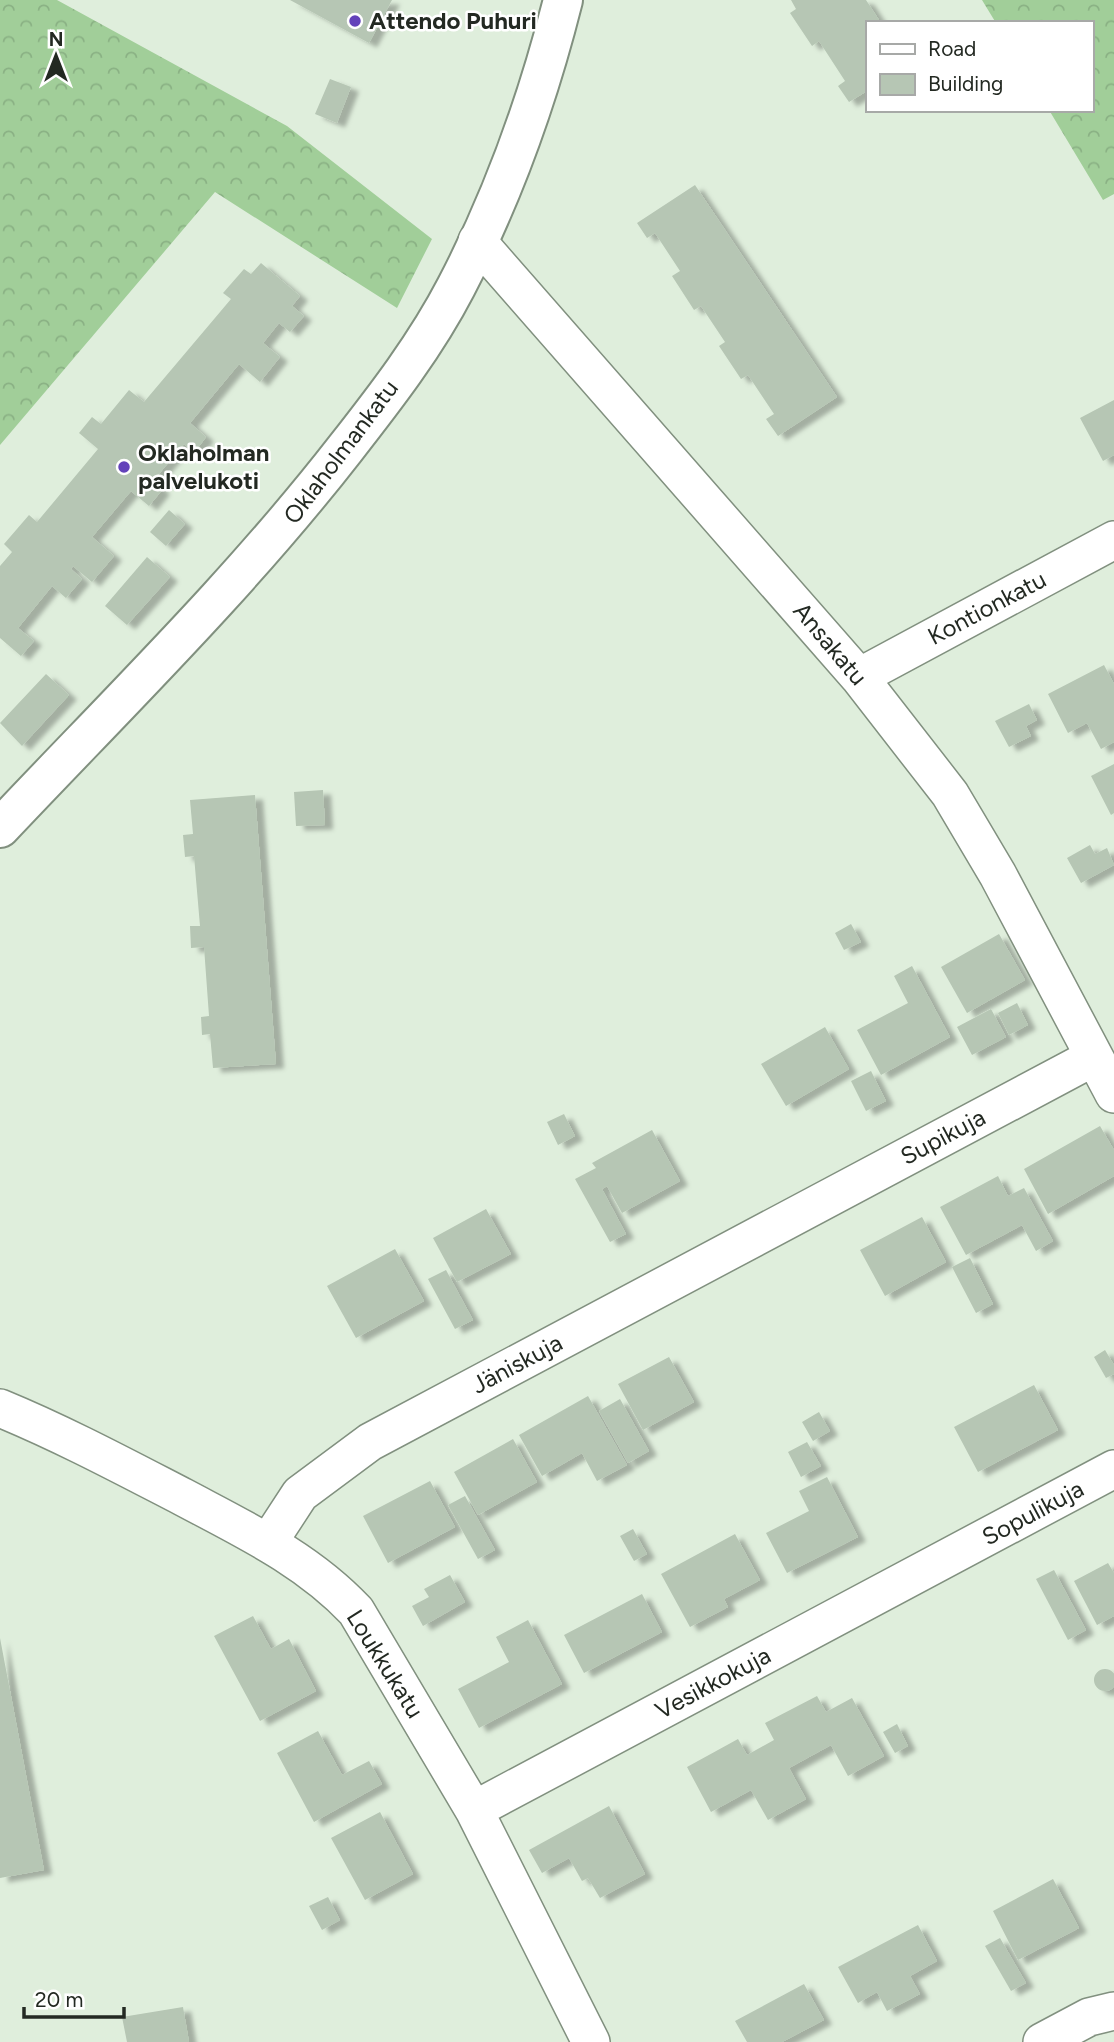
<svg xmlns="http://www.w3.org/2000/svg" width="1114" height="2042" font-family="Figtree,sans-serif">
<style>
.forest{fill:url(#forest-crowns)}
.building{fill:#b6c6b4;filter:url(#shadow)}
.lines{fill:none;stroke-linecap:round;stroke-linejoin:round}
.minor-casing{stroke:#81907f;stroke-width:40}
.tertiary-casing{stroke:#81907f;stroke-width:42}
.minor{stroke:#fff;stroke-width:37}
.tertiary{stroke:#fff;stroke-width:38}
.poi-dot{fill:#6342ba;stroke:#fff;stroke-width:2.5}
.labels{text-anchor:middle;stroke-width:5;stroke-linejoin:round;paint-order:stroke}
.poi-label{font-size:24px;font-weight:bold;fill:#232922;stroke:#fff;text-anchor:start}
.street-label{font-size:24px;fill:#232922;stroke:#fff}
</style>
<defs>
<pattern id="forest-crowns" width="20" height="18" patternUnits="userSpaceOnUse" patternTransform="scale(1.75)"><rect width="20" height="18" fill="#a1ce99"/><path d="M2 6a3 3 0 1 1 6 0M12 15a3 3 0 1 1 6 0" fill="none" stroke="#8ab184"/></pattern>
<filter id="shadow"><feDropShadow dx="8" dy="4.5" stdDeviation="2" flood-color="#0004"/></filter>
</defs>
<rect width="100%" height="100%" fill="#dfeedc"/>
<path class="forest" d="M0 0H57L287 126 432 239 397 308 215 192 0 445Z
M982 0H1114V194L1103 200 1049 110H1091V23H996Z"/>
<path class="building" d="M290 0H392L369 43Z
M791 0H866L881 23H867V91L849 102 838 86 845 81 819 41 812 46 790 13 796 9Z
M330 79 351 87 337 123 315 114Z
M695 185 837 397 778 436 766 419 774 414 748 375 741 379 719 346 725 342 701 306 694 310 672 276 680 271 655 233 647 238 637 223Z
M261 263 300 296 292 306 304 316 290 332 279 323 263 343 280 357 260 382 239 364 190 423 206 437 194 453 184 444 153 481 162 490 149 506 131 491 92 537 114 556 92 582 73 566 71 569 82 579 66 598 52 586 18 628 34 641 21 656 0 638V566L12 552 4 544 29 515 37 522 98 449 79 433 92 417 101 424 129 390 144 402 231 299 223 293 244 269 251 274Z
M1114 400V455L1103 461 1080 418Z
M169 510 185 524 166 546 150 532Z
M147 557 170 577 127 625 105 606Z
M1104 665 1114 684V742L1101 749 1087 723 1068 733 1048 694Z
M46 674 69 695 22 746 0 723Z
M1029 704 1037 720 1026 726 1031 736 1009 747 995 721Z
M1114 764V813L1111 815 1091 776Z
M323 790 325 825 296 826 294 792Z
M255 795 276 1064 213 1068 210 1034 202 1035 201 1017 209 1016 204 947 191 948 190 926H200L194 856 185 857 183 835 193 834 190 800Z
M1090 845 1095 854 1107 848 1114 865 1081 883 1067 858Z
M851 924 861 942 844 950 835 933Z
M999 934 1025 980 967 1013 941 967Z
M912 966 950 1037 881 1075 857 1030 908 1003 894 976Z
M1017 1003 1028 1025 1009 1035 998 1013Z
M991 1009 1006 1037 972 1055 957 1027Z
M825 1027 849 1069 786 1106 761 1064Z
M871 1071 886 1101 866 1111 851 1081Z
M564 1114 575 1136 558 1145 547 1122Z
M1100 1126 1114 1150V1176L1048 1214 1024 1169Z
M652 1130 680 1181 622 1213 607 1186 602 1189 626 1234 610 1242 575 1179 596 1168 592 1163Z
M998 1176 1008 1196 1024 1188 1053 1241 1036 1251 1022 1225 966 1255 940 1207Z
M486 1209 511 1254 457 1282 433 1238Z
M922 1217 946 1262 885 1296 860 1250Z
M395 1249 424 1301 356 1338 327 1286Z
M970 1258 993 1304 976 1313 952 1267Z
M446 1270 473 1320 455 1329 428 1279Z
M1105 1350 1114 1365V1374L1106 1378 1094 1357Z
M669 1357 694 1402 643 1430 618 1384Z
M1034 1385 1058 1430 978 1472 954 1427Z
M588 1396 627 1465 597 1481 582 1453 542 1476 519 1435Z
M620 1399 649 1451 628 1463 599 1411Z
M819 1412 830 1431 813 1441 802 1422Z
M513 1439 537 1482 478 1515 454 1472Z
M807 1442 821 1466 801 1477 788 1452Z
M827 1477 858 1537 787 1573 766 1533 809 1511 799 1491Z
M430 1481 455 1527 388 1563 363 1516Z
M465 1496 495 1550 478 1559 448 1505Z
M633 1529 647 1554 634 1561 620 1536Z
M735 1534 760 1580 724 1599 728 1607 690 1627 661 1574Z
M1108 1563 1114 1573V1616L1097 1625 1074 1581Z
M1054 1570 1086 1630 1068 1640 1036 1579Z
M450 1575 465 1602 423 1626 412 1606 429 1597 424 1589Z
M642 1594 662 1632 584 1673 564 1635Z
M253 1616 271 1649 289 1639 316 1691 260 1721 214 1636Z
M528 1620 562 1684 479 1728 458 1689 509 1662 496 1637Z
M0 1638 44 1870 0 1878Z
M1094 1680a11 11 0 1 1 22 0a11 11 0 1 1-22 0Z
M817 1696 826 1712 852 1698 884 1756 848 1776 831 1745 789 1768 806 1799 768 1820 751 1790 711 1812 687 1767 738 1739 747 1755 774 1740 765 1723Z
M897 1724 908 1746 895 1753 883 1732Z
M318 1731 342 1775 369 1761 382 1784 314 1822 277 1753Z
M609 1806 645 1874 600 1898 588 1878 582 1881 569 1858 542 1873 529 1850Z
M380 1812 413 1874 365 1900 331 1838Z
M1053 1879 1079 1928 1018 1960 993 1911Z
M328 1897 340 1920 322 1930 309 1906Z
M918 1925 937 1961 910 1976 920 1994 887 2011 877 1992 858 2003 838 1967Z
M1000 1938 1026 1983 1011 1991 985 1946Z
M804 1984 824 2020 782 2042H747L735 2021Z
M183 2007 189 2042H127L122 2017Z"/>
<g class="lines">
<g class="minor-casing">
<path id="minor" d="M477 241 859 677 950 794 998 875 1114 1094
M859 677 1114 540
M0 1408C63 1434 123 1466 183 1497 245 1530 307 1559 356 1611L474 1810 591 2042
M268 1543 300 1494 370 1442 1094 1057
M474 1810 1114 1469
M1042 2042 1089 2017 1114 2011"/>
</g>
<g class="tertiary-casing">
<path id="tertiary" d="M0 828C118 703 240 584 345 449 385 398 426 345 456 287 503 197 538 99 563 0"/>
</g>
<use href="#minor" class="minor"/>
<use href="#tertiary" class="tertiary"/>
</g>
<g class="poi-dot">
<circle cx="355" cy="21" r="7"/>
<circle cx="124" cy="467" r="7"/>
</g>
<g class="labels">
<g class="poi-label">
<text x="369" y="29">Attendo Puhuri</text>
<text x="138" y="461">Oklaholman<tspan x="138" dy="28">palvelukoti</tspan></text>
</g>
<g class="street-label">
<text transform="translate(341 452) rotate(-53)" y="8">Oklaholmankatu</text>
<text transform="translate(987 608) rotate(-28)" y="8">Kontionkatu</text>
<text transform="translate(830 644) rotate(50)" y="8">Ansakatu</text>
<text transform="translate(943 1137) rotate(-28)" y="8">Supikuja</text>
<text transform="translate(517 1364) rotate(-28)" y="8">Jäniskuja</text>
<text transform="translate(1033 1513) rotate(-28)" y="8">Sopulikuja</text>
<text transform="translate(385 1664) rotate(58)" y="8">Loukkukatu</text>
<text transform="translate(713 1683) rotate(-28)" y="8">Vesikkokuja</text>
</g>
</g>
<rect x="866" y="21" width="228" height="91" fill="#ffffff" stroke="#a7a9a7" stroke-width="2"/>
<rect x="880" y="44" width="35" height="10" fill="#ffffff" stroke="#a7a9a7" stroke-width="2"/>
<text x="928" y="56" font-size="21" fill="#232922">Road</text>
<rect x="880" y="74" width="35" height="21" fill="#b6c6b4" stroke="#a7a9a7" stroke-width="2"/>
<text x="928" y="91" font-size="21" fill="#232922">Building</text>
<g transform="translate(56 56)" stroke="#ffffff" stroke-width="5" paint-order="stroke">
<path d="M0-5L12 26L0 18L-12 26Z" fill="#232922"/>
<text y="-10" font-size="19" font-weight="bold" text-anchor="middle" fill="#232922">N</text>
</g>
<path d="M24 2007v10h100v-10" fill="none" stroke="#232922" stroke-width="3.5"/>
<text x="35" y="2007" font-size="21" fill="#232922" stroke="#ffffff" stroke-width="5" paint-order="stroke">20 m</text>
</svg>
